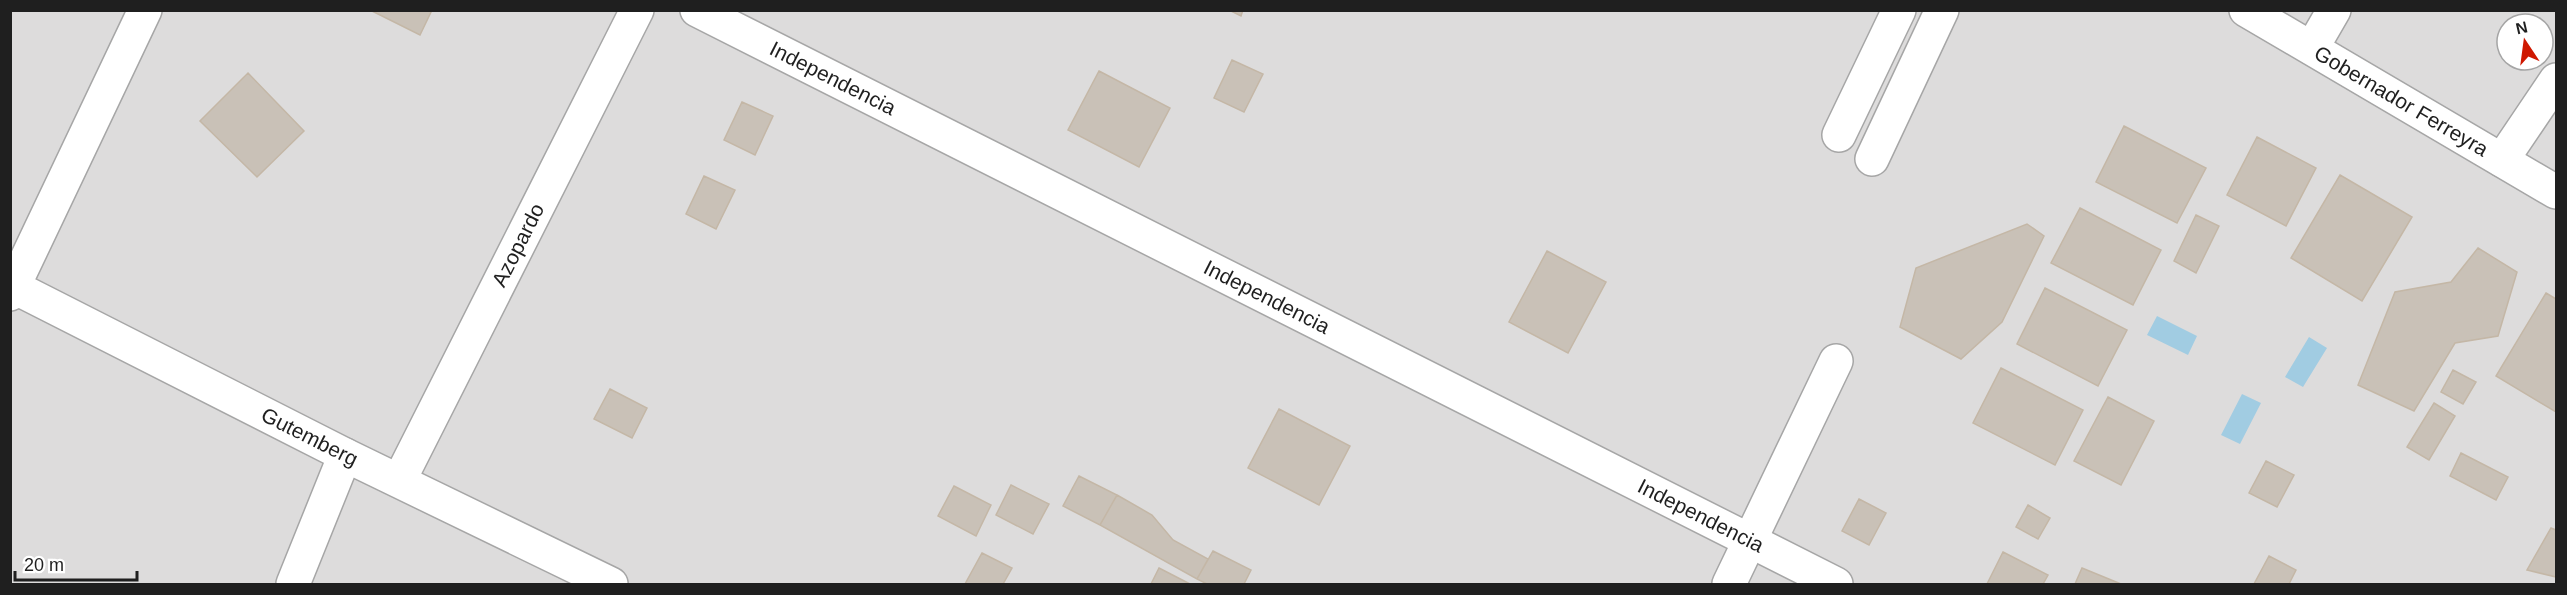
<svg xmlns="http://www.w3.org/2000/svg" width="2567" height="595" font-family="Arial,sans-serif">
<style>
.residential{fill:#dddcdc;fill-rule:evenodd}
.water{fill:#a1cce2}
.building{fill:#c9c1b7;stroke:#c4b7a6;stroke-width:1.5}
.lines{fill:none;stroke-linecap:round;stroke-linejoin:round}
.street-casing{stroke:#a6a6a6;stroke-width:36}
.street{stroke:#fff;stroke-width:33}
.labels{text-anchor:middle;stroke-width:4.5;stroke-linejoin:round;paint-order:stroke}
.street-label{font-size:21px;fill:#1f1f1f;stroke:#fff}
</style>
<rect width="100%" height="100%" fill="#f1eee5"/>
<path class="residential" d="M11 11H2556V584H11ZM2507 24H2543V60H2507Z"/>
<path class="water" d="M2157 316 2197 336 2188 355 2147 335Z
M2309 337 2327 348 2303 387 2285 377Z
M2242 394 2261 403 2240 444 2221 435Z"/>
<path class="building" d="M370 10H432L420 35Z
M1229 10H1243L1241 16Z
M1232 60 1263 74 1244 112 1214 98Z
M1099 71 1170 108 1139 167 1068 130Z
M248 73 304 131 257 177 200 121Z
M742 102 773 116 755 155 724 140Z
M2124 126 2206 168 2177 223 2096 182Z
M2257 137 2316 168 2286 226 2227 195Z
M2340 175 2412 217 2362 301 2291 258Z
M704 176 735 190 716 229 686 214Z
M2080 208 2161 250 2133 305 2051 263Z
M2196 215 2219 226 2196 273 2174 261Z
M2027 224 2044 236 2002 322 1961 359 1900 327 1916 268Z
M2478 248 2517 272 2498 336 2455 343 2414 411 2358 385 2395 292 2451 282Z
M1547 251 1606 282 1568 353 1509 322Z
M2045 288 2127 330 2098 386 2017 344Z
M2546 293 2556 299V412L2496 376Z
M2001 368 2083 410 2055 465 1973 423Z
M2453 370 2476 382 2463 404 2441 392Z
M610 389 647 408 632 438 594 419Z
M2108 397 2154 421 2121 485 2074 461Z
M2434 403 2455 416 2429 460 2407 447Z
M1279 409 1350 446 1319 505 1248 468Z
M2461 453 2508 477 2496 500 2450 476Z
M2266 461 2294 475 2277 507 2249 493Z
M1079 476 1117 495 1100 525 1063 506Z
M1011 485 1049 504 1033 534 996 515Z
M954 486 991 505 976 536 938 516Z
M1117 495 1152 515 1173 540 1208 559 1197 579 1100 525Z
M1859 499 1886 513 1869 545 1842 531Z
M2028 505 2050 518 2038 539 2016 527Z
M2551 528 2556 530V577L2527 570Z
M1213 551 1251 570 1244 584H1207L1197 579Z
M2003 552 2048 575 2043 584H1987Z
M982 553 1012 568 1003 584H965Z
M2269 556 2296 570 2289 584H2254Z
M1159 568 1190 584H1151Z
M2082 568 2121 584H2075Z"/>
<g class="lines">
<g class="street-casing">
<g id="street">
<path id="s1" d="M697 10 1836 584"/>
<path id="s2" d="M2246 10 2556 192"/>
<path d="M2312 48 2334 10"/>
<path d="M1839 135 1899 10"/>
<path d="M1872 159 1942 10"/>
<path d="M2502 160 2556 80"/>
<path id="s3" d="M10 285 345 455 611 584"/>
<path d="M10 294 145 10"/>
<path id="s4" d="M400 479 637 10"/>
<path d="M293 584 345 455"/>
<path d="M1729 584 1836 361"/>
</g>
</g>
<use href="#street" class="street"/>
</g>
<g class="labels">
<g class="street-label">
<text dy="7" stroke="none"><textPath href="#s1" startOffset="152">Independencia</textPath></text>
<text dy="7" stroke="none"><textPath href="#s2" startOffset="180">Gobernador Ferreyra</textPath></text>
<text dy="7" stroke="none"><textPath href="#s4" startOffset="262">Azopardo</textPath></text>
<text dy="7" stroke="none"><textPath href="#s1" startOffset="638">Independencia</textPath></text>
<text dy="7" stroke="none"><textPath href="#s3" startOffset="336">Gutemberg</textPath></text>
<text dy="7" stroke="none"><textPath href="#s1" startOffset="1124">Independencia</textPath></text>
</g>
</g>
<rect width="2567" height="595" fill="none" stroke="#1f1f1f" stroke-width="24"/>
<g transform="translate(2525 42) rotate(347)"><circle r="28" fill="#ffffff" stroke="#a5a5a5" stroke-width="1.5"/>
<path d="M0-4.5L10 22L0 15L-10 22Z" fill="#cf1800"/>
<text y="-9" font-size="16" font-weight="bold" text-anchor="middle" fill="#1f1f1f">N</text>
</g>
<path d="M15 571v9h122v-9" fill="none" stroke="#1f1f1f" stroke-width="3"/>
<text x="24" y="571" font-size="18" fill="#1f1f1f" stroke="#ffffff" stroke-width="4.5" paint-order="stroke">20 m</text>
</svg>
